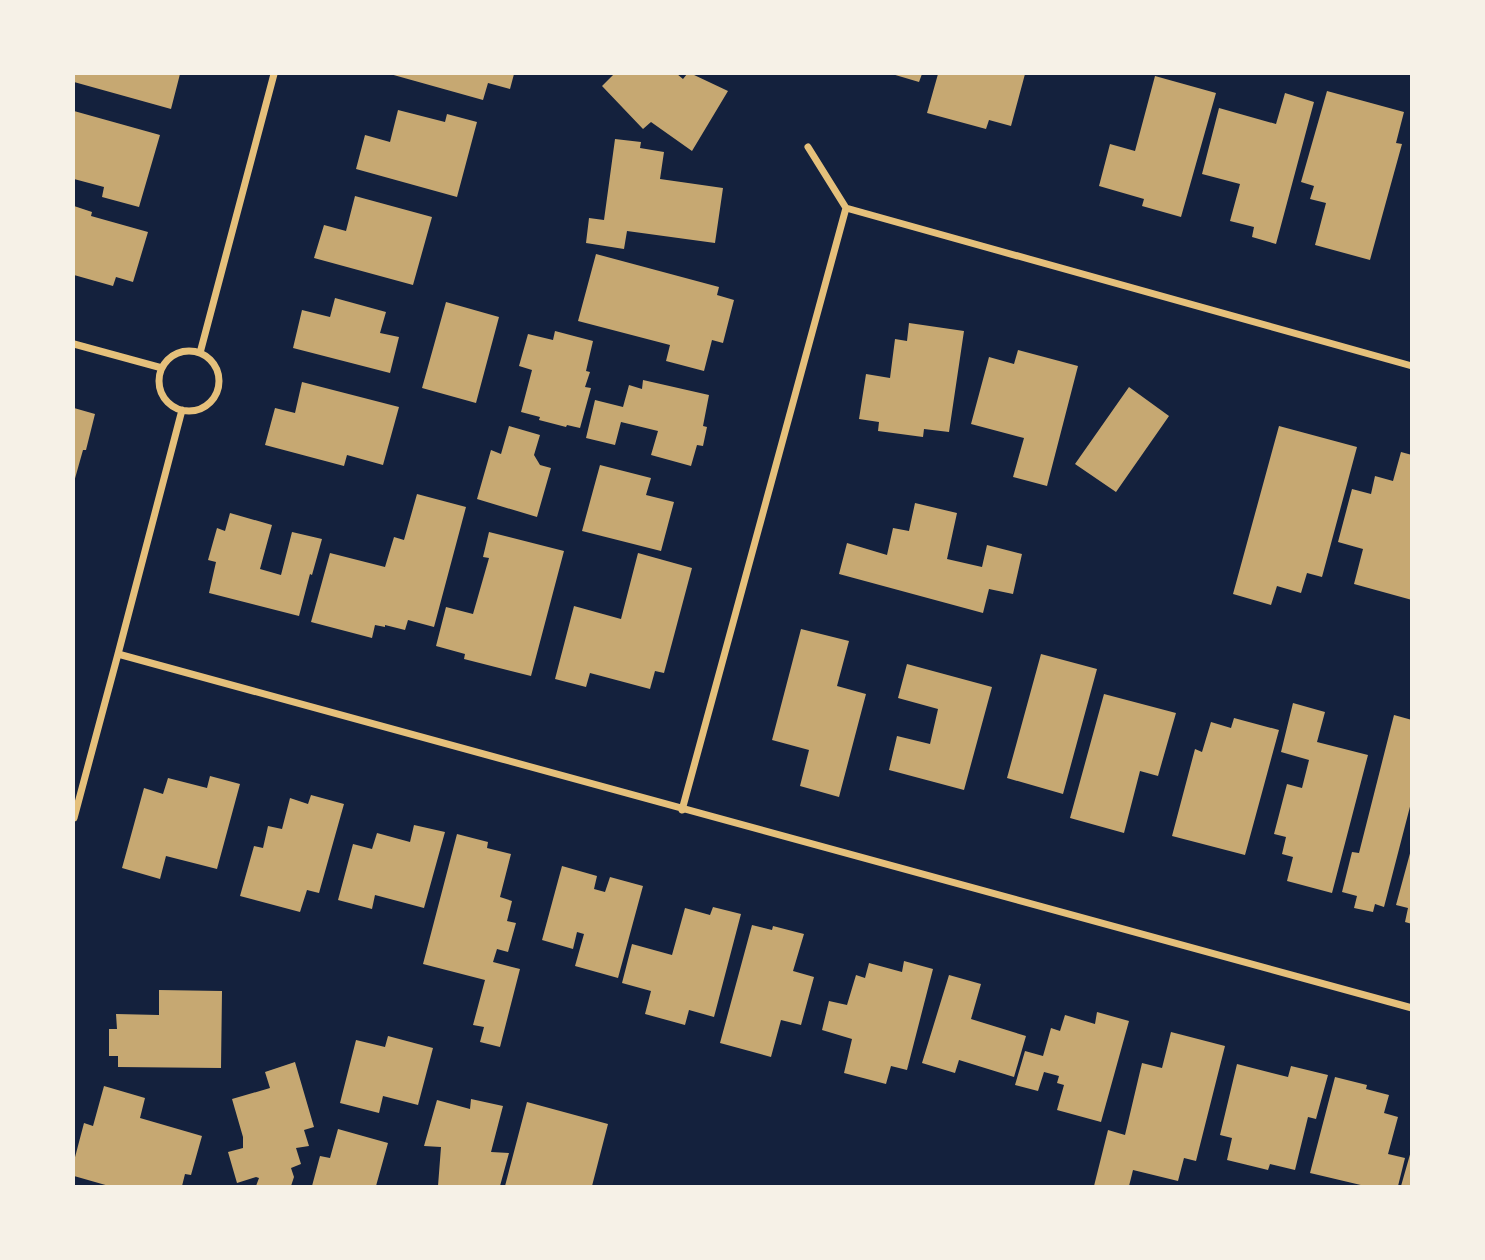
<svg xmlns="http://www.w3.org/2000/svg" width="1485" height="1260" font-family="'Playfair Display',serif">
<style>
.building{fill:#c6a872}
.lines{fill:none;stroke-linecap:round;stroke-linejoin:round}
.minor{stroke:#e5c07b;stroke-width:7}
</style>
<rect width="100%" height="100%" fill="#14213d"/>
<path class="building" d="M74 74H180L171 109 74 82Z
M390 74H514L510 89 488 83 483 100Z
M614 74H651L652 75 654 74H677L683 79 687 74H692L728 91 692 151 651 122 643 129 602 86Z
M892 74H922L919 82Z
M938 74H1025L1011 126 989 120 986 129 927 113Z
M1155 76 1216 93 1181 217 1142 206 1144 199 1099 186 1110 144 1135 151Z
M1327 91 1404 112 1396 143 1402 144 1370 260 1315 245 1326 203 1310 199 1314 186 1301 182Z
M1285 93 1314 102 1276 244 1252 237 1254 227 1230 221 1240 184 1202 174 1219 108 1276 124Z
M398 110 445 122 447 114 477 122 457 197 356 169 365 135 390 142Z
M74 111 160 135 139 207 102 197 104 187 74 179Z
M615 139 641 142 640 148 664 152 660 179 723 188 715 243 627 231 624 249 586 243 589 218 604 220Z
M355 196 432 217 413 285 314 258 324 225 346 231Z
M74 206 92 212 91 216 148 232 133 282 116 277 113 286 74 275Z
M596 254 719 287 717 295 734 300 723 343 712 340 704 371 666 361 670 345 578 321Z
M335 298 386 312 380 333 399 337 390 373 293 348 302 310 330 317Z
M446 302 499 317 476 403 422 388Z
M909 323 964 331 949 432 924 429 923 437 878 431 879 422 859 419 866 374 890 378 895 339 907 341Z
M555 331 593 341 586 371 590 372 585 387 591 388 580 428 567 425 566 427 539 420 540 417 521 412 532 370 519 366 528 334 553 340Z
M1018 350 1078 366 1047 486 1013 477 1024 438 971 424 989 357 1014 364Z
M643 380 709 395 703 426 707 427 703 446 697 445 691 466 651 455 658 431 621 422 615 445 586 438 595 400 623 407 629 385 642 389Z
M302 382 399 407 383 465 347 455 344 466 265 445 275 408 295 413Z
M1129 387 1169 416 1116 492 1075 464Z
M74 408 95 414 86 450H83L74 482Z
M509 426 540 435 534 455 540 465 551 468 537 517 477 499 491 450 501 454Z
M1279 426 1357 447 1322 577 1307 573 1301 593 1277 586 1271 605 1233 594Z
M1401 452 1412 455V600L1354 584 1363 549 1338 542 1352 489 1371 494 1375 476 1393 481Z
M600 465 651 478 646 495 674 502 661 551 582 531Z
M417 494 466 507 434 627 408 620 405 630 385 625V627L375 625 372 638 311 622 330 553 385 567 394 537 404 540Z
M915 503 957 513 947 559 982 567 987 545 1022 554 1013 594 989 589 983 613 839 574 847 543 887 555 893 528 909 531Z
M230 513 272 525 260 569 281 575 292 532 322 539 312 575 310 574 299 616 209 593 216 562 208 560 217 528 225 531Z
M489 532 564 551 531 676 464 659 465 654 436 646 446 607 473 614 489 558 483 557Z
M638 553 692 568 664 673 655 671 650 689 590 673 586 687 555 679 574 606 621 619Z
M801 629 849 641 837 686 866 694 839 797 800 786 809 750 772 740Z
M1041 654 1097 669 1063 794 1007 778Z
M907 664 992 687 964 790 889 770 897 736 930 744 938 709 898 698Z
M1104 694 1176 713 1158 776 1140 771 1124 833 1070 818Z
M1293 703 1325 712 1317 742 1368 755 1332 893 1287 881 1293 857 1282 854 1286 837 1274 834 1287 784 1302 788 1309 760 1281 752Z
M1394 715 1412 720V799L1384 907 1375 904 1373 912 1354 908 1357 896 1342 892 1352 852 1359 853Z
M1234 718 1279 730 1245 855 1172 836 1195 749 1202 752 1211 722 1231 728Z
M210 776 240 784 217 869 166 856 160 879 122 868 144 788 163 794 168 778 207 788Z
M311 795 344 804 319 893 307 890 300 912 240 896 254 846 263 848 268 826 282 829 290 798 308 804Z
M414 825 445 832 424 908 375 895 372 909 338 900 353 844 372 849 377 833 410 842Z
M457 834 488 842 487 848 511 854 500 897 512 901 507 921 516 923 508 952 497 949 493 962 520 969 500 1047 480 1042 484 1027 473 1025 485 980 423 964Z
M1412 846V924L1405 922 1408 908 1396 905Z
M562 866 597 876 594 889 605 892 610 877 643 886 618 978 575 966 584 934 577 932 573 949 542 940Z
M713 907 741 914 714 1017 689 1010 685 1025 645 1014 651 991 622 983 632 944 672 955 685 908 710 915Z
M752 925 772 930 773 926 804 934 793 971 814 977 801 1025 781 1020 771 1057 720 1043Z
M904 961 933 969 907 1070 891 1066 886 1084 844 1073 852 1039 822 1030 829 1001 847 1005 856 975 865 978 869 963 902 972Z
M949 975 981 984 971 1019 1026 1036 1014 1077 959 1060 955 1073 922 1063Z
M159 990 222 991 221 1068 118 1067V1056H109V1029H117L116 1014 159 1015Z
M1097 1012 1129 1021 1101 1122 1057 1110 1064 1085 1057 1083 1059 1076 1044 1072 1038 1091 1015 1085 1025 1051 1043 1056 1051 1028 1060 1031 1065 1015 1095 1024Z
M1171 1032 1225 1046 1196 1161 1184 1158 1178 1181 1133 1170 1129 1186H1094L1108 1130 1125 1135 1142 1063 1162 1068Z
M388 1036 433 1048 418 1105 383 1096 379 1113 340 1103 356 1040 385 1047Z
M295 1062 314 1127 304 1130 309 1146 296 1148 301 1164 291 1168 294 1177 291 1186H256L259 1178 256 1177 237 1183 228 1152 243 1148V1137L232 1099 270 1088 265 1072Z
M1237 1064 1288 1077 1291 1066 1328 1075 1316 1119 1308 1117 1295 1170 1270 1164 1268 1170 1227 1160 1232 1138 1220 1135Z
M1335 1077 1367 1085 1366 1089 1389 1095 1384 1113 1398 1117 1388 1154 1405 1158 1398 1186H1365L1310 1173Z
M104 1086 145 1098 140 1118 202 1136 191 1175 185 1174 182 1186H109L74 1176V1161L84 1123 93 1126Z
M471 1099 503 1106 491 1152 509 1153 500 1186H438L441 1147 424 1146 437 1100 470 1109Z
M527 1102 608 1124 592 1186H505Z
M338 1129 388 1143 376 1186H312L320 1156 330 1158Z
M1411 1151 1412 1186H1401Z"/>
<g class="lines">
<path class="minor" d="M808 147 846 208
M74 344 162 368
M159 381a30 30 0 1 1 60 0a30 30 0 1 1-60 0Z
M200 353 274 74
M118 654 1412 1008
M682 810 846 208 1412 366
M74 818 118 654 182 410"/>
</g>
<rect width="1485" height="1260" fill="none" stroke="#f6f1e7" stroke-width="150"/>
</svg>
